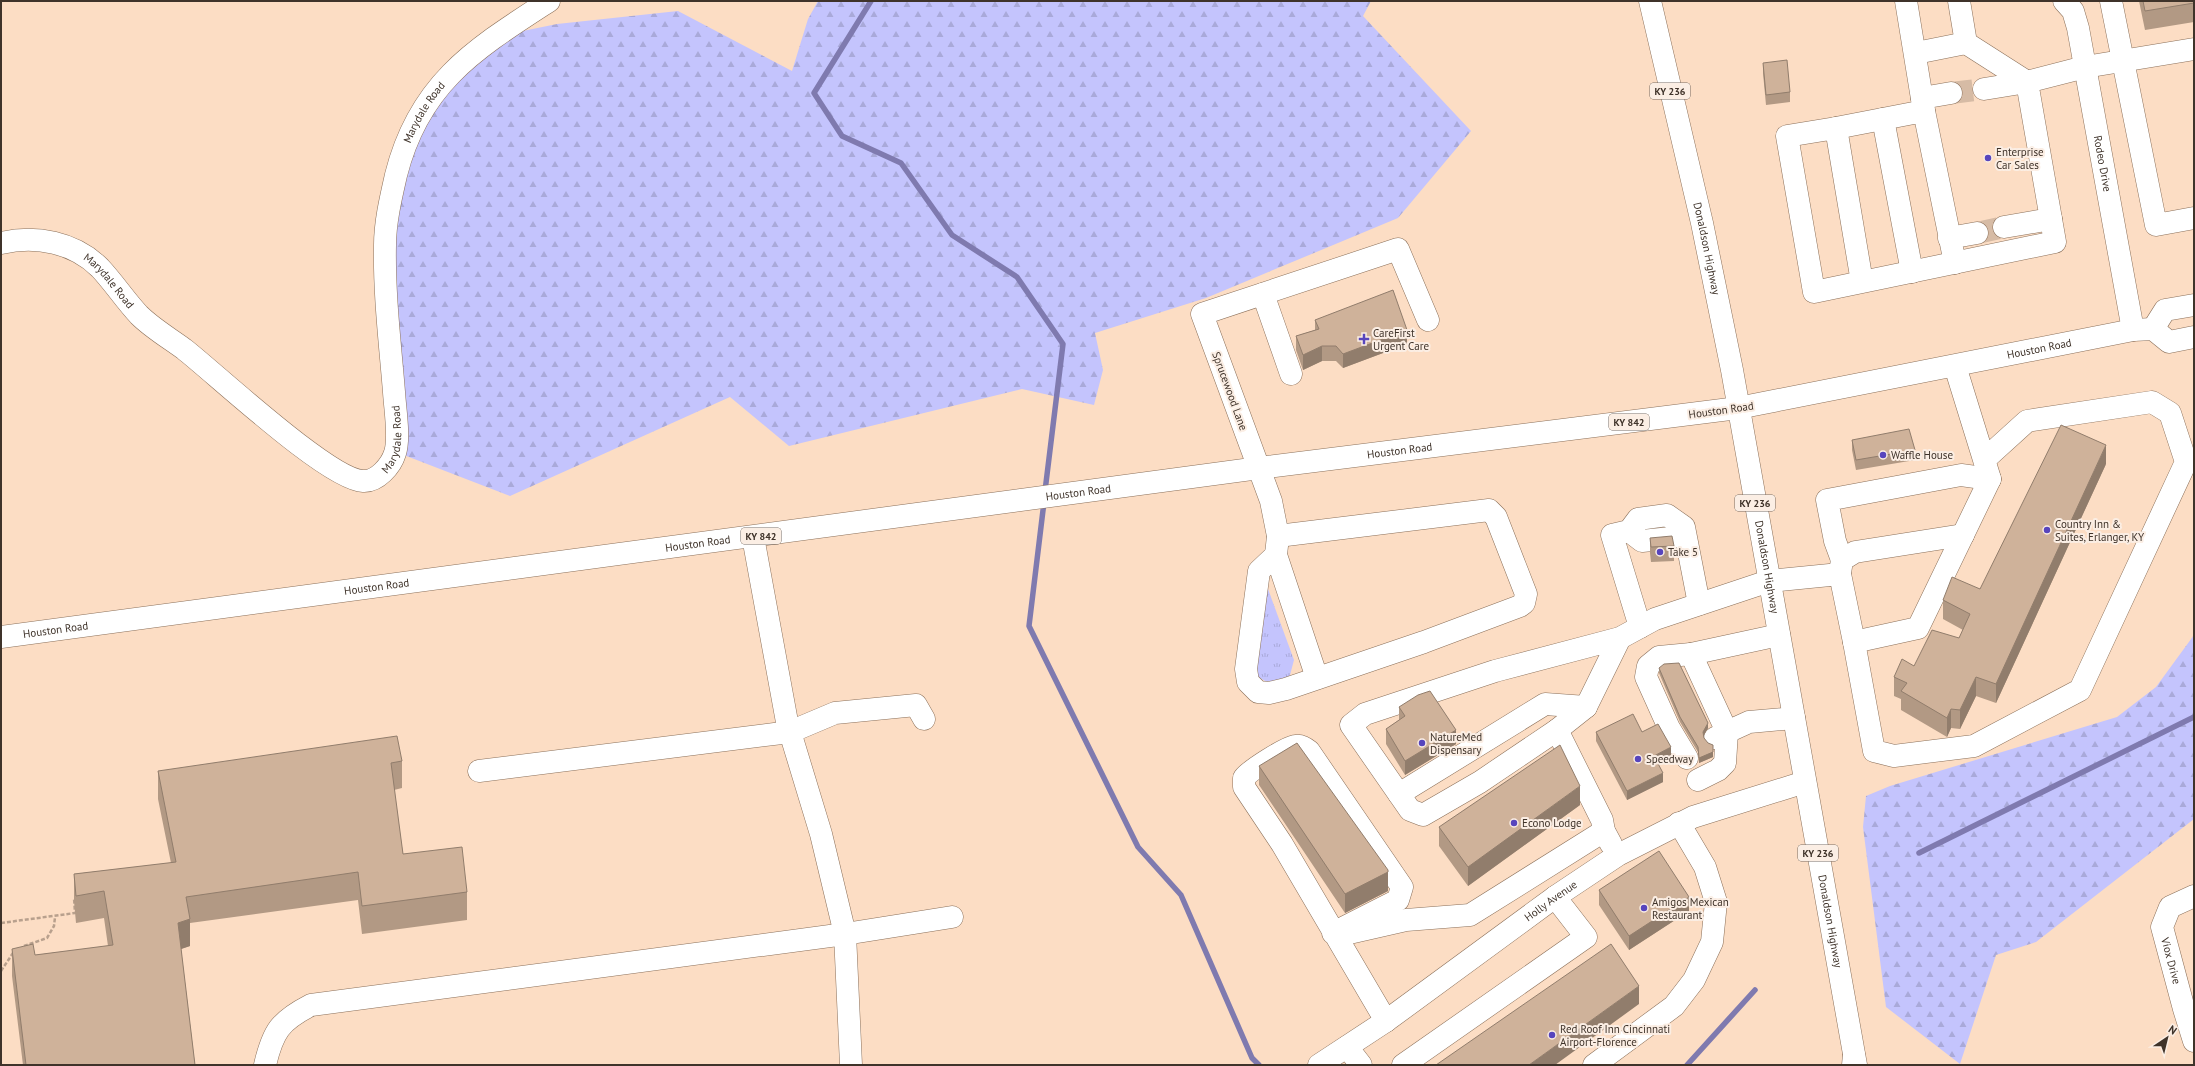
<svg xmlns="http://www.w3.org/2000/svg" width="2195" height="1066" font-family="'PT Sans',sans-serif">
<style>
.grass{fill:url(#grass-tufts)}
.forest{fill:url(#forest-firs)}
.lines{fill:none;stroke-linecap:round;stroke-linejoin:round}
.stream{stroke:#7f7aaf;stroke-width:5.5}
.minor-tunnel{stroke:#d6bba5;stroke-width:22;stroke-dasharray:22 11;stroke-linecap:butt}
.minor-casing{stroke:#8b705a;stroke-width:23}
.major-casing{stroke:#8b705a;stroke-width:23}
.highway-casing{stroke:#8b705a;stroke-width:23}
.path{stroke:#b8a08d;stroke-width:2.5;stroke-dasharray:4 2;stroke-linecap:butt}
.minor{stroke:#fff;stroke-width:22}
.major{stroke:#fff;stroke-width:22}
.highway{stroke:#fff;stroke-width:22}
.wall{fill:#b29984}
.shaded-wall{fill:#917d6c}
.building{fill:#cfb29a;stroke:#917d6c}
.poi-dot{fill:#5745bd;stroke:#fbeee4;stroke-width:1.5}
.labels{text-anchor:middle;stroke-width:4;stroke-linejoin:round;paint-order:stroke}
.shield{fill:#fbeee4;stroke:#776b62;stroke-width:1}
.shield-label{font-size:10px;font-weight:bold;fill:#3f332a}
.street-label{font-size:11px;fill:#3f332a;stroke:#fbeee4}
.poi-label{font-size:11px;fill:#3f332a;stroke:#fbeee4;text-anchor:start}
</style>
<defs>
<pattern id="grass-tufts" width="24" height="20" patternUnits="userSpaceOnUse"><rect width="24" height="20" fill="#c4c4fd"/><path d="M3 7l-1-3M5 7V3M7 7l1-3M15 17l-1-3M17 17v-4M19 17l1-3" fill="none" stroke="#a9a9d9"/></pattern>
<pattern id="forest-firs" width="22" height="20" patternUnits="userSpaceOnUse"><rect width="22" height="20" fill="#c4c4fd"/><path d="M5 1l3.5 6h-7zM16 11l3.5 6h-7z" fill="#a9a9d9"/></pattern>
</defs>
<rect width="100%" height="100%" fill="#fcddc4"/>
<path class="grass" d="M1264 578 1294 660 1290 675 1284 680 1267 682 1258 677 1253 662Z"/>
<path class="forest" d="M818 1H1371L1363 16 1471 131 1398 218 1206 298 1095 333 1103 370 1094 405 1022 389 789 446 730 397 510 496 396 452 386 299 411 128 494 37 557 24 678 11 792 71 808 19Z
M2194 635V819L2036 942 1996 955 1960 1064 1886 1007 1863 827 1866 796 1890 786 2117 717 2156 687Z"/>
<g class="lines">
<path class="stream" d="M871 1 814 93 842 136 901 163 952 235 1017 277 1063 344 1045 491
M1044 502 1029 626 1138 847 1181 895 1252 1058 1259 1065
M1919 853 2194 717
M1687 1065 1755 990"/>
<path class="minor-tunnel" d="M1951 93 1984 89
M1977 233 2004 227"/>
<g class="minor-casing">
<g id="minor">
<path d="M1906 1 1924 111"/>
<path d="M1959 1 1966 43 2027 82"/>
<path id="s1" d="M2064 1 2073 11 2078 28 2133 330"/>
<path d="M2111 1 2156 225 2194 218"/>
<path d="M1916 53 1966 43"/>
<path d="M1984 89 2027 82"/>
<path d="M1922 98 1951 93"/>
<path d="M1883 119 1912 272"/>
<path d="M1836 128 1924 111 1955 263"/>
<path d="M2004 227 2051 219"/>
<path d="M1949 238 1977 233"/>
<path id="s2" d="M1 243C36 235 74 242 100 268 114 283 125 300 139 315 152 328 169 338 184 349 216 374 329 480 363 481 377 482 391 466 395 453 400 438 395 409 394 392 390 343 384 294 385 245 385 222 391 197 396 175 419 83 475 49 549 1"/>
<path d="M1862 282 1836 128 1787 136 1814 292 2055 242 2027 82 2085 67 2194 49"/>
<path d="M1263 294 1291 374"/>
<path d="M2153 329 2165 310 2194 305"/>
<path d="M1955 366 1990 479 1918 628 1854 642 1874 751 1894 756 1974 746 2080 690 2186 462 2170 413 2152 402 2027 421 1984 460"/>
<path id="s3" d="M1738 408 2133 330 2153 329 2169 342 2194 337"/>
<path d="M1629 531 1642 541 1671 538 1677 533"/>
<path d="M753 537 787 722 821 834 845 934 851 1065"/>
<path d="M1276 555 1259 571 1246 669 1248 682 1258 692 1269 693 1286 689 1424 642 1520 606 1524 603 1526 594 1496 517 1489 510 1278 536"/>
<path d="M1842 560 1835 541 1827 500 1961 475 1990 479"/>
<path d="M1840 573 1842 560 1855 552 1963 535"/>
<path d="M1640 627 1612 535 1629 531 1638 519 1667 515 1684 527 1699 604"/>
<path d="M1779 635 1691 654 1727 732 1749 722 1794 718"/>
<path d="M1620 638 1495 671 1365 714 1351 725 1410 810 1423 815 1480 782 1557 730 1586 707 1620 638 1655 619 1769 581 1840 574 1854 642"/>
<path d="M1317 678 1276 555 1278 536 1271 501 1202 314 1398 249 1428 320"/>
<path d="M1557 730 1602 820 1604 831 1611 844"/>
<path d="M1687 758 1669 728 1646 677 1648 666 1659 657 1691 654"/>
<path d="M479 771 790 732 835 713 916 705 924 719"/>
<path d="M1698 780 1718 770 1725 763 1727 732 1715 738"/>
<path d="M1399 794 1545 704 1586 707"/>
<path id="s4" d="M2194 896 2170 907 2162 927 2184 1009 2194 1041"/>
<path d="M1333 933 1398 900 1402 887 1309 751C1305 748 1301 745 1295 746 1285 748 1250 770 1244 778V787L1282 844 1386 1021"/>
<path d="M1349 933 1406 920 1470 915 1604 831"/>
<path d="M1347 1047 1361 1065"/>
<path d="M265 1065C273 1031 280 1021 311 1005L845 934 952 917"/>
<path id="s5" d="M1319 1065 1386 1021 1555 897 1618 855 1693 817 1805 782"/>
<path d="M1403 1065 1586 937 1555 897"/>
<path d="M1594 1065 1674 1006 1694 980 1712 942 1716 902 1705 867 1679 823"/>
</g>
</g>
<g class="major-casing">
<g id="major">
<path id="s6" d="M1650 1 1702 223 1732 370 1856 1065"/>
<path id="s7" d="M1 637 1259 468 1738 408"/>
</g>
</g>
<g class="highway-casing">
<path id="highway" d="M1853 1065 1854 1055"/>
</g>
<path class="path" d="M1 923 75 913 74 898
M24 946 47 938 54 926 55 917
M1 971 13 953"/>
<use href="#minor" class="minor"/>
<use href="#major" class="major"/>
<use href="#highway" class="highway"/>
</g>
<path class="wall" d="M2139 1H2194V22L2145 30Z
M1763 63 1790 92V102L1766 105 1763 73Z
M1315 320 1407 344 1343 368 1336 361H1322L1303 370 1296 350V336L1315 330Z
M1852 440 1915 450V460L1856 470 1852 450Z
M2106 464 1996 703 1976 696 1960 729 1951 728 1947 737 1901 710V699L1894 696V677L1914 666 1959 638 1963 630 1943 619V600L1980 589Z
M1650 538 1674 546V561L1651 562 1650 553Z
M1659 668 1708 728 1703 736 1704 738 1713 757 1699 763 1698 752 1680 722 1659 673Z
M1399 707 1456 744 1405 775 1386 744V729L1399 720Z
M1596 732H1642L1671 756 1658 763 1663 782 1627 800 1596 741Z
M402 761V788L394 790 403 854 467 892V920L362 934 358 900 190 923V946L181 949 195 1065H23L12 976V949L35 955 108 946 104 918 76 923 74 901V874L171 863 158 799V771Z
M1259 766 1388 889V891L1345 913 1259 785Z
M1580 805 1468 886 1439 846V827Z
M1599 890 1689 911 1629 950 1599 905Z"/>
<path class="shaded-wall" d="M1407 330V344L1343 368V354Z
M1322 346V361L1303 370V355Z
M2106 445V464L1996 703V684Z
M1976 677V696L1960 729V710Z
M1951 709V728L1947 737V718Z
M1708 723V728L1703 737V732Z
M1456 730V744L1405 775V761Z
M1713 745V757L1699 763V758Z
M1671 747V756L1654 765V756Z
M1663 773V782L1627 800V791Z
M1580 786V805L1468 886V867Z
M1388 870V891L1345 913V894Z
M1689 897V911L1629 950V936Z
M190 919V946L178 950V923Z
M1639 986V1004L1555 1065H1529Z"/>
<path class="building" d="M2143 1H2194V3L2145 11Z
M1787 60 1790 92 1766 95 1763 63Z
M1393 290 1407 330 1343 354 1336 346H1322L1303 355 1296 336 1319 329 1315 320Z
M2061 425 2106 445 1996 684 1976 677 1960 710 1951 709 1947 718 1901 691 1907 683 1894 677 1902 659 1914 666 1932 630 1959 638 1970 614 1943 600 1952 577 1980 589Z
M1909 429 1915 450 1856 460 1852 440Z
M1672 536 1674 546 1651 547 1650 538Z
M1679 663 1708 723 1703 732 1704 738 1708 743 1713 745V752L1699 758 1698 747 1680 717 1659 668 1664 664Z
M1430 691 1456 730 1405 761 1386 729 1405 716 1399 707 1418 695Z
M1633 714 1642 732 1658 724 1671 747 1654 756 1663 773 1627 791 1596 732Z
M397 736 402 761 391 763 403 854 462 847 467 892 362 906 358 872 186 897 190 919 178 923 195 1065H26L12 949 33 944 35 955 113 945 104 891 76 896 74 874 176 862 158 771Z
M1297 743 1388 870V872L1345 894 1259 766Z
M1560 745 1580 786 1468 867 1439 827Z
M1659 851 1689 897 1629 936 1599 890Z
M1611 944 1639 986 1529 1065H1436Z"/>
<g class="poi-dot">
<circle cx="1988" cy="158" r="4"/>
<path d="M1362 333h4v4h4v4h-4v4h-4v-4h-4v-4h4z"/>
<circle cx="1883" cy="455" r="4"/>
<circle cx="2047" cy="530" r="4"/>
<circle cx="1660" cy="552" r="4"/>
<circle cx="1422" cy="743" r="4"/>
<circle cx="1638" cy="759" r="4"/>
<circle cx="1514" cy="823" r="4"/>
<circle cx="1644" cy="908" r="4"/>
<circle cx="1552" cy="1035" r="4"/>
</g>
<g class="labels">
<g class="shield">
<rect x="1650" y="83" width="40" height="16" rx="3"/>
<rect x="1609" y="414" width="40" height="16" rx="3"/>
<rect x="1735" y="495" width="40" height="16" rx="3"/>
<rect x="741" y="528" width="40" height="16" rx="3"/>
<rect x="1798" y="845" width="40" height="16" rx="3"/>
</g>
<g class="shield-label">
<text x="1670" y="95">KY 236</text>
<text x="1629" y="426">KY 842</text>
<text x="1755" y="507">KY 236</text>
<text x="761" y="540">KY 842</text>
<text x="1818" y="857">KY 236</text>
</g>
<g class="street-label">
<text dy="4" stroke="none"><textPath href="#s2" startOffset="842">Marydale Road</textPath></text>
<text dy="4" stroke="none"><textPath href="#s1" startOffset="169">Rodeo Drive</textPath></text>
<text dy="4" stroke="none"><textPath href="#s6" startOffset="254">Donaldson Highway</textPath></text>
<text dy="4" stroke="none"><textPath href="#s2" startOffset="122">Marydale Road</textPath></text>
<text dy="4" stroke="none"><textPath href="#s3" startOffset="307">Houston Road</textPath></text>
<text transform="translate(1230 391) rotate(70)" y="4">Sprucewood Lane</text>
<text transform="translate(1721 410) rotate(-8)" y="4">Houston Road</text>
<text dy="4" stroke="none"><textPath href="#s2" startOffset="506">Marydale Road</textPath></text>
<text dy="4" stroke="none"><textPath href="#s7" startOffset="1411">Houston Road</textPath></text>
<text dy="4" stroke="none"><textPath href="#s7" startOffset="1087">Houston Road</textPath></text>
<text dy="4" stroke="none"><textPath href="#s7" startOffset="703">Houston Road</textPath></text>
<text dy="4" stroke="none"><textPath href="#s6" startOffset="578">Donaldson Highway</textPath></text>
<text dy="4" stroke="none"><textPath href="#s7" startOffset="379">Houston Road</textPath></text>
<text dy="4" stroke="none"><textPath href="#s7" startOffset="55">Houston Road</textPath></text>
<text dy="4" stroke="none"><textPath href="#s5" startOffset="284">Holly Avenue</textPath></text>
<text dy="4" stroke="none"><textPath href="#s6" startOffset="938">Donaldson Highway</textPath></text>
<text dy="4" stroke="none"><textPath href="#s4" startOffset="83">Viox Drive</textPath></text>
</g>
<g class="poi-label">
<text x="1996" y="156">Enterprise<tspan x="1996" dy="13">Car Sales</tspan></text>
<text x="1373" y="337">CareFirst<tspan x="1373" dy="13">Urgent Care</tspan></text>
<text x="1891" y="459">Waffle House</text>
<text x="2055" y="528">Country Inn &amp;<tspan x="2055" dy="13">Suites, Erlanger, KY</tspan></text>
<text x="1668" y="556">Take 5</text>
<text x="1430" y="741">NatureMed<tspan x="1430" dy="13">Dispensary</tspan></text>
<text x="1646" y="763">Speedway</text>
<text x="1522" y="827">Econo Lodge</text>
<text x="1652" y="906">Amigos Mexican<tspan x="1652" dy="13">Restaurant</tspan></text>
<text x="1560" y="1033">Red Roof Inn Cincinnati<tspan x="1560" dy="13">Airport-Florence</tspan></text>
</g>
</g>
<rect width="2195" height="1066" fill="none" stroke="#3f332a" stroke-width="4"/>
<g transform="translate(2167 1038) rotate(35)" stroke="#fbeee4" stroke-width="3" paint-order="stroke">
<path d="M0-3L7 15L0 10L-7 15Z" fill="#3f332a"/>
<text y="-6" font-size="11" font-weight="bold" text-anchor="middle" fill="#3f332a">N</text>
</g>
</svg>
